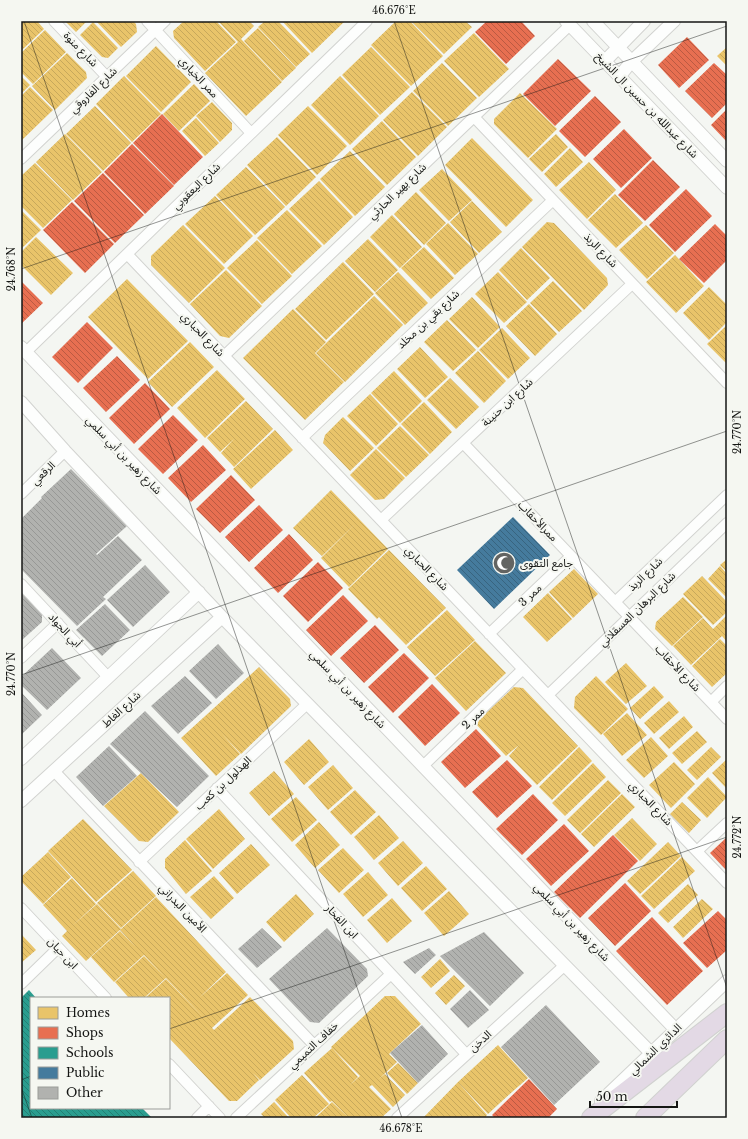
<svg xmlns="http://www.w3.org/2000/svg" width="748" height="1139" font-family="'Libre Baskerville','Noto Sans Arabic',serif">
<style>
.homes{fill:url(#homes-back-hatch)}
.shops{fill:url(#shops-back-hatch)}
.schools{fill:url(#schools-back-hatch)}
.public{fill:url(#public-back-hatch)}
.building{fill:url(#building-back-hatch)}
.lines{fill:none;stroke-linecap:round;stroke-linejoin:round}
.minor-casing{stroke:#d2d3d0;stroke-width:12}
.tertiary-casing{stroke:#d2d3d0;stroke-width:14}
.motorway-casing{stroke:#d1d2d0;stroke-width:20}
.minor{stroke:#fdfefd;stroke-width:10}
.tertiary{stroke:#fdfefd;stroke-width:12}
.motorway{stroke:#e3d9e5;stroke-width:18}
.ticks{fill:none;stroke:#151614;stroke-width:1;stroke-opacity:0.45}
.labels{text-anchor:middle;stroke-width:4;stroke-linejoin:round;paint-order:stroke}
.street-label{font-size:11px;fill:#151614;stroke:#f5f7f1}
.poi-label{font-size:11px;fill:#151614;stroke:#f5f7f1;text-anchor:start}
.neatline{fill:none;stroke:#151614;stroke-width:1.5}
.ticks-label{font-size:10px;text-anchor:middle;fill:#151614}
</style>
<defs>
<pattern id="homes-back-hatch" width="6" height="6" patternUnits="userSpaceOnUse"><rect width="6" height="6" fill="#e9c46a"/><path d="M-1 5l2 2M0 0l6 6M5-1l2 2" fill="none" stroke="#c7a85b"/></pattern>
<pattern id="shops-back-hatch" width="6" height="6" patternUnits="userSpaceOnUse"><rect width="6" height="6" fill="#e76f51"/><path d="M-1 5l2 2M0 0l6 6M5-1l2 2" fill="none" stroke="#ba5a42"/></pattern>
<pattern id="schools-back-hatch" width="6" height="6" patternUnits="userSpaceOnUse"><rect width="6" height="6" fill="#2a9d8f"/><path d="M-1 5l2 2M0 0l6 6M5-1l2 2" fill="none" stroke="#237f74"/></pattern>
<pattern id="public-back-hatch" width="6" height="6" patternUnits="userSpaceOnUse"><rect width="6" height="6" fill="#457b9d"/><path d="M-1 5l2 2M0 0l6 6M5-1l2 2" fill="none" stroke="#38647f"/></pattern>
<pattern id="building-back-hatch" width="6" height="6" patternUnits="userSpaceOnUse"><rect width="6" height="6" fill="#b1b2af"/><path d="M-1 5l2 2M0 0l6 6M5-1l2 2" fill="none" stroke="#979896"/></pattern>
</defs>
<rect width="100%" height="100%" fill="#f4f6f2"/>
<path class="homes" d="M21 21H37L44 29 21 51Z
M65 21H87L76 32Z
M96 21H133L136 24 137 32 121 47Z
M184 21H216L236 42 205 71 174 38 173 31Z
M218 21H249L254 26 241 39 282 82 246 116 205 73 238 42Z
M265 21H278L310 54 296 67 258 27Z
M282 21H345L312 53Z
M396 21H410L443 56 411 86 371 45Z
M411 21H465L472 27 444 54Z
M93 22 118 48 108 58 102 57 80 35Z
M258 28 296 68 282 81 244 41Z
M45 30 66 52 33 84 21 72V53Z
M474 33 509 69 479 97 444 61Z
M156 46 191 82 161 112 126 76Z
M371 47 410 87 380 115 342 75Z
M727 47V66L717 56Z
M67 53 86 72 87 78 55 110 32 86Z
M442 63 477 98 448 126 413 91Z
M21 76 30 85 21 94Z
M124 76 161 114 132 142 96 104Z
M340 76 379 116 350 145 311 105Z
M194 84 210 101 179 131 163 114Z
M30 87 53 110 22 140 21 96Z
M412 92 447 127 418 156 383 120Z
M520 93 557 129 528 158 494 124V119Z
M212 102 232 123V130L220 142 196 116Z
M95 106 131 143 103 171 66 134Z
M308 106 347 146 317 175 278 135Z
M196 118 219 143 205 156 182 131Z
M382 121 416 157 387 185 352 149Z
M65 134 102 172 73 200 36 162Z
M556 134 568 147 542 172 529 159Z
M277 137 316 177 286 206 247 165Z
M472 138 533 200 506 227 445 165Z
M570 148 583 162 556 187 544 174Z
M350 151 385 187 355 216 320 179Z
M589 162 616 190 587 219 559 190Z
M35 163 72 200 43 228 21 206V176Z
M246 167 285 207 255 235 216 195Z
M442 169 472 200 449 221 419 190Z
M319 181 353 217 324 245 289 209Z
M416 192 446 223 424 245 394 214Z
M615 194 643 223 616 248 588 220Z
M215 196 253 236 224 264 185 224Z
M472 201 502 232 479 253 450 222Z
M21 210 41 230 21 249Z
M287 210 322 246 292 274 257 238Z
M392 215 422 247 400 268 370 237Z
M547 222 554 223 581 251 553 278 522 247Z
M448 223 478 254 455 275 426 244Z
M183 225 225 268 189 303 151 265V256Z
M646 225 674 253 647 279 619 250Z
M36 237 73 273 51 295 21 265V252Z
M368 239 398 270 375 292 345 261Z
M257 240 292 276 262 304 227 268Z
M424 247 454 278 431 299 401 268Z
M521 248 550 278 527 300 499 270Z
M581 251 607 278 608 285 584 310 553 278Z
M675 255 704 286 676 313 646 282Z
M343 262 374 294 326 340 295 309Z
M226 270 262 306 229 338 220 336 190 304Z
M398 272 428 303 405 325 375 293Z
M498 272 527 302 504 323 475 294Z
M127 279 188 341 148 379 88 317Z
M553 281 582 311 559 332 530 303Z
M709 287 727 305V322L709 340 683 313Z
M374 296 403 325 345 382 316 353Z
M472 297 500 327 478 348 449 319Z
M529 304 557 334 535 356 506 326Z
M293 309 326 342 315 353 344 382 305 420 243 358Z
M447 320 476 350 453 371 424 342Z
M727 325V364L707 344Z
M502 328 530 358 508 379 479 350Z
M190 342 214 367 172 407 148 382Z
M420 347 448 377 425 398 397 369Z
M478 351 506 381 484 403 455 373Z
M217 370 245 399 205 438 177 408Z
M394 371 422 401 400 423 371 393Z
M450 378 479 407 456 429 427 400Z
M370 394 398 424 376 446 347 416Z
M246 401 273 429 234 467 221 453 234 439 220 452 207 438Z
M424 402 452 432 430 454 401 424Z
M343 417 374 448 350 471 323 443 325 435Z
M400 426 429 455 406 477 377 448Z
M275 430 293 450 251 489 233 469Z
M376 449 405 478 384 499 375 500 350 475Z
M331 490 388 549 349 587 321 558 355 524 322 556 293 528Z
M389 550 446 608 406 645 379 617 377 619 348 589Z
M727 559V572L720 565Z
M720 566 727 574V598L708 579Z
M574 569 598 594 573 618 549 592Z
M702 576 727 602V612L713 625 683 594Z
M548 593 572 619 547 642 523 617Z
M683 597 703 617 672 646 655 629 656 622Z
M447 610 475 640 435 676 407 647Z
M727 615V642L722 636 691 665 673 646 703 618 713 629Z
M720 639 727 646V673L712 687 692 666Z
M475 641 506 673 466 711 435 678Z
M626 663 647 686 626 704 605 682Z
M259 667 290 699 291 706 241 754 222 734 240 754 216 776 181 738Z
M596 676 628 709 601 735 574 708 575 697Z
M654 686 664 697 640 719 630 708Z
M514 687 523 688 578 746 537 785 509 756 519 745 506 756 475 723Z
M669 701 679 712 654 734 644 723Z
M627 713 647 735 622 756 603 734Z
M684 716 693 727 669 749 659 738Z
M697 731 707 742 682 764 672 753Z
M651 737 668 756 644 778 626 760Z
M309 739 329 762 304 785 284 762Z
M579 747 592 761 552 800 539 787Z
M711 747 721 757 697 780 687 770Z
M727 759V789L712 773Z
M674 762 695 784 671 808 649 785Z
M593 763 606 777 565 816 552 803Z
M333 765 353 788 328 810 308 787Z
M274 771 294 794 269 816 249 793Z
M141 773 179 812 148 842 139 841 104 806Z
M708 777 727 797 707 818 687 798Z
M608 780 621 793 580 833 567 820Z
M355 790 376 812 351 835 330 812Z
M622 794 635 807 594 847 581 834Z
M296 797 317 820 292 842 271 819Z
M682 802 701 820 689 833 670 814Z
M219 809 245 839 213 869 186 839Z
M379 815 399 838 374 860 354 837Z
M632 818 657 844 640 861 614 835Z
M83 819 132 870 96 902 48 851Z
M319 822 340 845 315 868 295 845Z
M185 840 212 871 186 894 165 868V859Z
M403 841 423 863 398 886 378 863Z
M668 842 681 856 640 894 627 881Z
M251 844 270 865 237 894 219 873Z
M343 848 364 870 339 893 318 870Z
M48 852 71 877 43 904 21 881V877Z
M682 857 695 871 654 909 641 896Z
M426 866 447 889 422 911 401 888Z
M133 871 156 896 121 928 97 903Z
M368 872 388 895 363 917 343 894Z
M214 876 234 898 211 919 190 897Z
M72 878 96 904 72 926 97 904 121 929 86 961 62 936 67 931 43 905Z
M688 884 698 895 668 923 658 913Z
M449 891 469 914 444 936 424 913Z
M296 894 314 914 284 942 266 922Z
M156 897 226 972 199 998 227 973 248 995 212 1028 214 1030 250 997 293 1041 294 1049 260 1080 253 1073 259 1080 237 1101H229L169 1038V998H145L166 979 205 1019 144 955 114 982 91 957 120 931 135 946 120 930Z
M392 898 412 921 387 943 367 920Z
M702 899 713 909 683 938 673 927Z
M21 934 36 950 21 963Z
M144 956 166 978 144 998H129L115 982Z
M440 959 450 971 431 988 421 977Z
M454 975 465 986 446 1005 435 993Z
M385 996H395L421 1024 389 1054 397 1062 379 1079 385 1074 405 1095 393 1107 372 1085 369 1087 391 1109 381 1118H349L332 1101 330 1102 304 1073 332 1048 358 1077 350 1085 360 1076 331 1047Z
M498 1045 528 1078 512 1092 492 1070 512 1092 488 1114 458 1082Z
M398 1063 418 1083 407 1094 387 1073Z
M302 1075 329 1104 313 1118H291L275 1100Z
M458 1082 487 1115 485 1118H423Z
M274 1102 289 1118H265L261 1114Z
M332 1102 349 1118H315Z"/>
<path class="shops" d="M487 21H521L535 36 506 64 475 32Z
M687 37 709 60 679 88 658 65Z
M558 59 591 91 555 126 523 94Z
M714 63 727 75V103L712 118 685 91Z
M595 96 621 122 585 157 559 131Z
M727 109V142L711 125Z
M162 114 203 157 174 185 133 143Z
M624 129 652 158 621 188 593 159Z
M132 144 174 186 145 214 104 172Z
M653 160 680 187 645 221 618 195Z
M103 173 144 215 115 243 74 201Z
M686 189 712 216 675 252 649 225Z
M72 202 114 244 85 273 43 230Z
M715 224 727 236V260L704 283 679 259Z
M21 281 43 303 21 324Z
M87 322 113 348 78 383 52 357Z
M117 356 140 380 106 412 83 388Z
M145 383 170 409 134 444 109 418Z
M173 415 198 440 163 474 138 449Z
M203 445 226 470 191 502 168 478Z
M231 475 255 500 220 533 196 509Z
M259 505 283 530 249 562 225 537Z
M289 534 313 560 278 593 254 568Z
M318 562 343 588 308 622 283 596Z
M343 595 368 621 331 656 306 630Z
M375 625 399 650 364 683 340 658Z
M404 653 429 678 393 713 368 687Z
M432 684 460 713 425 746 398 717Z
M476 729 501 756 465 788 441 762Z
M507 760 532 786 497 818 472 792Z
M533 794 558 820 522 855 496 829Z
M564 824 589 851 551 886 526 859Z
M613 835 638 861 580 918 554 892Z
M727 837V871L710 853Z
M625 883 651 911 615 946 588 918Z
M718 911 727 920V950L707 968 683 943Z
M652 917 703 971 667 1005 616 951Z
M529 1079 557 1109 548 1118H495L492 1115Z"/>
<path class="schools" d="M29 990 36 998H31V1108H142L152 1118H21V998Z"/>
<path class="public" d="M513 517 550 555 494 609 457 570Z"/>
<path class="building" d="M71 469 127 526 96 554 97 555 118 536 142 560 103 597 106 599 77 626 21 569V519L42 498 41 497Z
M145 565 170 592 133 627 107 600Z
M21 592 42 613V622L21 641Z
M105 604 130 630 102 656 76 630Z
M218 644 244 673 216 699 189 671Z
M52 648 81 678 47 710 21 685V677Z
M185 676 212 703 178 734 151 706Z
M21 692 42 715 21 735Z
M145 711 209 776 177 807 110 744Z
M109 746 137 776 103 806 76 777Z
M262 928 282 947 257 968 238 949Z
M327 928 367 969 368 976 319 1023 310 1022 269 979Z
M484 932 524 973 490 1006 440 956Z
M429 948 436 955 415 974 403 962Z
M470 990 489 1010 468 1028 450 1009Z
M546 1005 600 1062 554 1105 501 1047Z
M422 1025 448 1054 418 1083 390 1053Z"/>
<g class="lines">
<g class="minor-casing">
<path id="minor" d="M54 21 107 77
M147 21 251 133
M474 117 727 383
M21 159 165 21
M127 254 727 883
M26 352 367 21
M224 356 570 25
M302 438 553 200
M463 443 727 719
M21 494 65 451
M381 520 632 284
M21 584 108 677
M615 602 727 495
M489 634 571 556
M21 658 58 623
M548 695 727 523
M711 702 727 686
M423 766 523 669
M54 771 313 1044
M217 788 466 1054
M697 851 727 823
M139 862 307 704
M21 908 106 998
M21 984 58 948
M169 1064 220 1118
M197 1118 209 1106
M236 1118 391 974
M397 1118 565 965"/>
</g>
<g class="tertiary-casing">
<path id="tertiary" d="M566 21 727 188
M593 21 727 161
M605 61 644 21
M619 77 631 62 674 21
M21 347 676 1030
M21 402 65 451 222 617 651 1053
M21 759 199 592
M21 801 222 617
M601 1101 727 981"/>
</g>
<g class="motorway-casing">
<path id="motorway" d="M591 1118 727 1013
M645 1118 727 1039"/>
</g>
<use href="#minor" class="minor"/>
<use href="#tertiary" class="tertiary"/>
<use href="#motorway" class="motorway"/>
</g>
<path class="ticks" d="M24 21 402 1118M394 21 727 988M21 269 727 26M21 675 727 431M169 1029 727 837M21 1080 31 1076M21 1087 32 1118"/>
<defs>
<g id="mosque-disc" transform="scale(1.15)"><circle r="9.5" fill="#636462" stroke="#f5f7f1"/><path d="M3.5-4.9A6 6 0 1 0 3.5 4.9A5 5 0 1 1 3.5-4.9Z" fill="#fff"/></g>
</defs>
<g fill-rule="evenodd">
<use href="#mosque-disc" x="504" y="563"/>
</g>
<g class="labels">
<g class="street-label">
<text transform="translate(81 49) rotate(46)" y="4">شارع منوة</text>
<text transform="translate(199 77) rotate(47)" y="4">ممر الخياري</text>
<text transform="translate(93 90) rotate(-44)" y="4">شارع الفاروقي</text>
<text transform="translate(647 105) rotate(46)" y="4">شارع عبدالله بن حسين ال الشيخ</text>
<text transform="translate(196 186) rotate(-44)" y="4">شارع اليعقوبي</text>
<text transform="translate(397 191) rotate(-44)" y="4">شارع بهير الحارثي</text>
<text transform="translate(601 250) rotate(46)" y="4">شارع الربذ</text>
<text transform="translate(428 319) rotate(-43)" y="4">شارع بقي بن مخلد</text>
<text transform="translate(203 334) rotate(46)" y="4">شارع الحباري</text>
<text transform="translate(507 402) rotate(-43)" y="4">شارع ابن حنينة</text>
<text transform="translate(124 455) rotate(46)" y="4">شارع زهير بن أبي سلمي</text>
<text transform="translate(43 473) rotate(-44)" y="4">الرقعي</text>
<text transform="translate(538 521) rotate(46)" y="4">ممرالأحقاب</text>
<text transform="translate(427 568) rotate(46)" y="4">شارع الحباري</text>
<text transform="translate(645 574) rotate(-44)" y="4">شارع الربذ</text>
<text transform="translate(530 595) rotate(-43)" y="4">ممر 3</text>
<text transform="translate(637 609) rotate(-44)" y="4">شارع البرهان العسقلاني</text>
<text transform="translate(65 630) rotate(47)" y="4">أبي الجواد</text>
<text transform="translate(678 668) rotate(46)" y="4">شارع الأحقاب</text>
<text transform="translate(348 689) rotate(46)" y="4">شارع زهير بن أبي سلمي</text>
<text transform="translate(121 709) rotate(-42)" y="4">شارع الغاط</text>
<text transform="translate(473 718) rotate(-44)" y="4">ممر 2</text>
<text transform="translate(223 783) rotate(-43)" y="4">الهذلول بن كعب</text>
<text transform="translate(651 803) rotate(46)" y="4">شارع الحباري</text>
<text transform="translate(183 908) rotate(46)" y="4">الأمين البدراني</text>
<text transform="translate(342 921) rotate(47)" y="4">ابن الفخار</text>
<text transform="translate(572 922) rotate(46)" y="4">شارع زهير بن أبي سلمي</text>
<text transform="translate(63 953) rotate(47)" y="4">ابن حيان</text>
<text transform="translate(480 1041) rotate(-42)" y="4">الدخن</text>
<text transform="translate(313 1045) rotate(-43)" y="4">خفاف التميمي</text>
<text transform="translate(655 1049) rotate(-44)" y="4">الدائري الشمالي</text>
</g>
<g class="poi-label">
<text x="520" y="567">جامع التقوى</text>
</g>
</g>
<rect width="748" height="1139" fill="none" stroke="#f5f7f1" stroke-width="44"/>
<rect x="30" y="997" width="140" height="112" fill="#f5f7f1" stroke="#9b9d99"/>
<rect x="38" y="1007" width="20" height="12" fill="#e9c46a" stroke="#9b9d99"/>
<text x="66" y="1017" font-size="12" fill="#151614">Homes</text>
<rect x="38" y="1027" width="20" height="12" fill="#e76f51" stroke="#9b9d99"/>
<text x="66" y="1037" font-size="12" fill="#151614">Shops</text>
<rect x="38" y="1047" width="20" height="12" fill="#2a9d8f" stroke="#9b9d99"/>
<text x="66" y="1057" font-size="12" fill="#151614">Schools</text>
<rect x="38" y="1067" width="20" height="12" fill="#457b9d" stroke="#9b9d99"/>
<text x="66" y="1077" font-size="12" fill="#151614">Public</text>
<rect x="38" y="1087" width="20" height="12" fill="#b1b2af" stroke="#9b9d99"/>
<text x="66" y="1097" font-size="12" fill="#151614">Other</text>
<path d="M590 1101v6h87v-6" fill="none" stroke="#151614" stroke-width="2"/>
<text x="596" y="1101" font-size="12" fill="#151614" stroke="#f5f7f1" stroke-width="3" paint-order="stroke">50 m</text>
<rect x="22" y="22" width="704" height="1095" class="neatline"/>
<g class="ticks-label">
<text x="394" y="14">46.676°E</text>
<text transform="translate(11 269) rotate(-90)" y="4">24.768°N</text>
<text transform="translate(737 432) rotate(-90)" y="4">24.770°N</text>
<text transform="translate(11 674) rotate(-90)" y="4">24.770°N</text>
<text transform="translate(737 837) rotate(-90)" y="4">24.772°N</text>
<text x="401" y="1132">46.678°E</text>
</g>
</svg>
